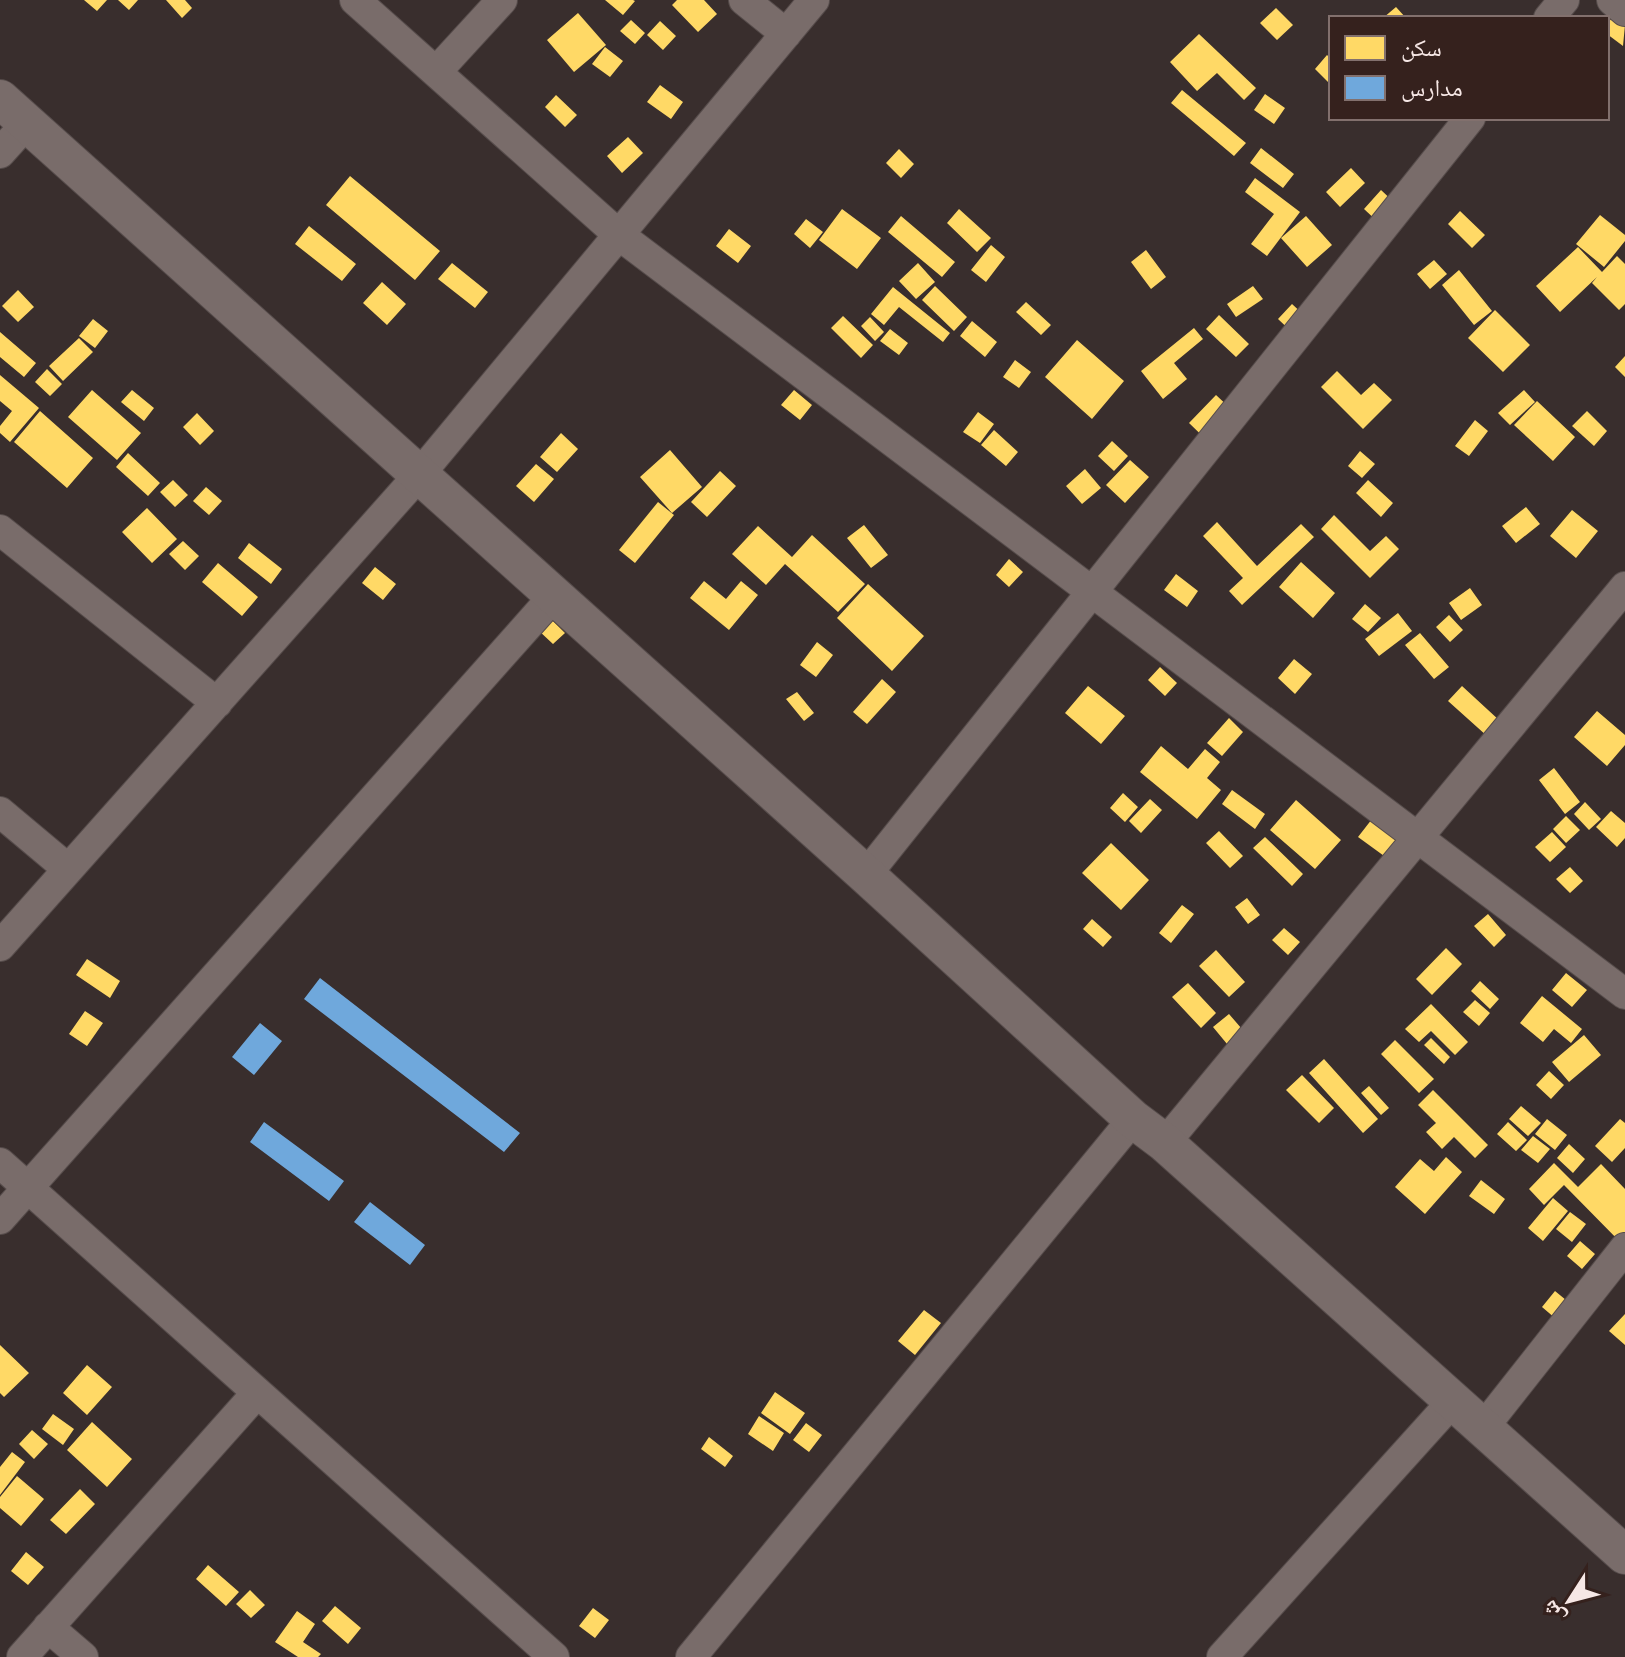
<svg xmlns="http://www.w3.org/2000/svg" width="1625" height="1657" font-family="'Times New Roman','Noto Naskh Arabic',serif">
<style>
.homes{fill:#ffd966}
.schools{fill:#6fa8dc}
.lines{fill:none;stroke-linecap:round;stroke-linejoin:round}
.minor-casing{stroke:#564c4b;stroke-width:32}
.tertiary-casing{stroke:#564c4b;stroke-width:40}
.minor{stroke:#796c6a;stroke-width:30}
.tertiary{stroke:#796c6a;stroke-width:38}
</style>
<rect width="100%" height="100%" fill="#392e2d"/>
<path class="homes" d="M84 0H107L97 11Z
M118 0H138L129 10Z
M166 0H185L192 8 182 18Z
M605 0H633L635 1 623 15Z
M677 0H704L717 14 698 32 672 5Z
M1396 7 1406 18H1383Z
M1276 8 1293 25 1277 40 1260 23Z
M578 13 606 45 574 72 547 40Z
M1613 16 1625 25 1623 46 1607 34V25Z
M631 20 645 33 635 44 620 31Z
M660 21 676 36 663 50 647 35Z
M1199 34 1256 88 1244 100 1217 73 1197 91 1170 62Z
M605 47 623 61 610 77 592 64Z
M1327 55 1331 59V85L1315 69Z
M660 85 683 102 671 119 647 102Z
M1182 90 1246 143 1234 156 1171 103Z
M1265 94 1285 108 1274 124 1254 110Z
M556 95 577 115 565 127 545 107Z
M628 137 643 153 622 173 607 156Z
M1261 148 1294 174 1283 188 1250 163Z
M899 149 914 164 901 178 886 163Z
M1351 168 1365 183 1340 207 1326 192Z
M350 176 440 251 415 280 326 205Z
M1255 178 1300 212 1267 256 1251 244 1274 214 1245 192Z
M1381 190 1397 205 1379 223 1364 209Z
M842 209 881 238 857 269 819 240Z
M959 209 991 238 977 252 947 223Z
M1460 211 1485 235 1472 248 1448 224Z
M1600 215 1625 235V241L1604 267 1576 244Z
M901 216 955 262 942 277 888 232Z
M1306 216 1332 245 1307 267 1281 238Z
M806 219 823 232 810 248 794 234Z
M309 226 356 264 342 281 295 244Z
M729 229 751 246 738 263 716 246Z
M991 245 1005 257 986 282 971 270Z
M1578 247 1602 272 1617 256 1625 264V304L1619 310 1592 283 1597 277 1560 312 1536 286Z
M1146 250 1166 277 1151 289 1131 262Z
M1434 260 1447 274 1430 289 1417 274Z
M452 263 488 292 475 308 438 279Z
M918 263 935 282 916 299 899 281Z
M1459 270 1492 311 1474 325 1442 285Z
M382 282 406 304 387 325 363 303Z
M935 286 967 317 954 331 922 300Z
M1253 286 1263 299 1236 317 1227 304Z
M893 287 950 333 943 342 899 307 884 325 871 314Z
M18 290 34 307 18 322 2 306Z
M1026 302 1051 325 1041 335 1016 312Z
M1292 304 1319 329 1295 335 1278 319Z
M1495 310 1530 345 1503 372 1468 338Z
M1219 315 1249 344 1236 357 1206 329Z
M843 316 873 345 861 358 831 328Z
M870 317 884 332 875 341 861 326Z
M93 319 108 331 95 348 79 336Z
M972 321 997 342 985 357 960 336Z
M1194 328 1203 339 1174 363 1187 379 1163 399 1141 371Z
M890 329 908 343 899 355 880 341Z
M0 332 36 363 24 377 0 357Z
M79 338 93 352 63 381 49 366Z
M1077 340 1124 381 1092 419 1045 377Z
M1625 356V377L1615 367Z
M1015 360 1031 372 1019 388 1003 377Z
M47 369 62 384 50 396 35 382Z
M1337 371 1361 395 1374 383 1392 400 1363 429 1321 387Z
M0 375 39 408 10 442 0 433V426L12 411 0 401Z
M92 390 141 433 117 460 68 417Z
M132 390 154 408 144 421 121 402Z
M794 390 812 405 800 420 781 405Z
M1524 390 1535 402 1510 425 1498 413Z
M1216 395 1246 423 1219 452 1189 423Z
M1537 401 1575 437 1553 461 1514 425Z
M40 411 93 458 67 488 14 442Z
M1587 411 1607 431 1594 446 1572 426Z
M978 412 994 424 980 443 963 432Z
M197 413 214 431 200 445 183 427Z
M1475 420 1488 431 1469 456 1455 446Z
M994 430 1018 452 1006 466 981 445Z
M561 433 578 449 557 472 540 457Z
M1112 441 1128 456 1114 471 1098 456Z
M670 450 702 487 672 513 640 477Z
M1360 451 1375 464 1362 478 1348 466Z
M128 453 160 483 148 496 116 467Z
M1130 460 1149 477 1125 503 1106 485Z
M536 464 554 479 534 502 516 486Z
M1085 469 1101 488 1082 504 1066 486Z
M720 471 736 486 707 517 691 502Z
M173 480 188 495 175 507 160 492Z
M1368 480 1393 503 1381 517 1356 493Z
M206 487 222 501 209 515 193 501Z
M658 502 674 515 635 563 619 550Z
M1526 507 1540 524 1516 543 1502 526Z
M147 508 177 539 152 563 122 532Z
M1572 510 1598 531 1576 558 1550 536Z
M1334 515 1370 551 1386 536 1399 549 1370 578 1321 529Z
M1217 522 1257 566 1301 524 1314 537 1242 605 1229 591 1243 578 1203 536Z
M864 525 888 555 871 568 847 538Z
M758 526 792 557 812 535 865 584 838 612 785 564 766 585 732 554Z
M183 541 199 556 185 570 169 554Z
M249 543 282 569 271 584 238 558Z
M1009 559 1023 572 1009 587 996 575Z
M1301 562 1335 593 1313 618 1279 587Z
M218 563 258 597 242 616 202 582Z
M375 567 396 584 383 600 362 583Z
M1176 574 1198 591 1187 607 1164 590Z
M704 581 726 599 741 581 758 595 729 630 690 598Z
M868 584 924 636 892 671 837 618Z
M1470 588 1482 605 1461 620 1449 603Z
M1365 604 1381 618 1368 632 1352 619Z
M1398 613 1412 631 1379 656 1365 639Z
M1449 615 1463 630 1450 642 1436 627Z
M550 618 565 633 553 644 538 630Z
M1420 633 1449 667 1434 679 1405 645Z
M817 642 833 655 816 677 800 665Z
M1294 659 1312 674 1295 694 1278 678Z
M1160 667 1177 683 1165 696 1148 680Z
M882 679 896 692 867 724 853 712Z
M1088 686 1125 716 1101 744 1065 713Z
M1462 686 1500 721 1487 736 1448 701Z
M797 692 814 713 804 721 786 699Z
M1597 711 1625 735V745L1607 766 1574 737Z
M1229 718 1243 732 1222 756 1207 743Z
M1161 746 1188 769 1205 749 1220 762 1207 778 1221 790 1197 819 1140 772Z
M1554 768 1580 802 1565 814 1539 780Z
M1232 790 1265 814 1255 829 1222 804Z
M1123 793 1138 807 1125 822 1110 808Z
M1150 799 1162 810 1141 833 1129 821Z
M1296 800 1341 840 1315 869 1270 830Z
M1585 802 1601 819 1589 830 1574 814Z
M1611 811 1625 823V838L1617 847 1596 827Z
M1566 816 1580 830 1566 843 1553 829Z
M1372 819 1405 843 1391 861 1358 837Z
M1219 831 1243 856 1230 868 1206 843Z
M1552 832 1566 847 1550 862 1535 847Z
M1265 837 1303 874 1292 886 1253 848Z
M1111 843 1149 880 1121 910 1082 873Z
M1570 867 1583 881 1570 893 1556 879Z
M1247 898 1260 915 1248 924 1235 907Z
M1182 905 1194 914 1171 943 1159 933Z
M1488 914 1506 935 1494 947 1474 926Z
M1092 919 1112 937 1103 947 1083 929Z
M1284 928 1300 942 1288 955 1272 940Z
M1446 948 1462 964 1432 995 1416 979Z
M1216 950 1245 982 1229 997 1199 966Z
M87 959 120 981 110 998 76 975Z
M1566 973 1587 990 1572 1007 1552 990Z
M1480 981 1499 999 1490 1009 1471 991Z
M1188 983 1216 1013 1201 1028 1172 997Z
M1542 996 1582 1029 1571 1043 1554 1029 1543 1042 1520 1023Z
M1475 1000 1490 1013 1479 1026 1463 1012Z
M1431 1004 1468 1042 1455 1055 1431 1031 1419 1042 1405 1029Z
M85 1011 103 1023 87 1046 69 1034Z
M1229 1014 1248 1036 1232 1050 1213 1027Z
M1584 1035 1601 1055 1569 1082 1552 1062Z
M1431 1038 1450 1057 1444 1064 1424 1045Z
M1395 1040 1434 1079 1419 1093 1381 1054Z
M1324 1059 1378 1119 1363 1133 1309 1073Z
M1549 1071 1564 1085 1551 1099 1536 1085Z
M1302 1075 1334 1108 1319 1123 1286 1090Z
M1369 1086 1389 1108 1381 1115 1361 1093Z
M1433 1090 1488 1145 1475 1158 1454 1137 1442 1149 1426 1132 1436 1123 1418 1105Z
M1521 1106 1541 1123 1528 1136 1509 1119Z
M1547 1119 1567 1135 1555 1150 1535 1134Z
M1620 1119 1625 1123V1148L1612 1162 1595 1146Z
M1508 1122 1527 1140 1516 1151 1497 1134Z
M1533 1136 1550 1149 1538 1163 1521 1150Z
M1569 1144 1585 1159 1573 1173 1557 1158Z
M1446 1157 1462 1172 1425 1214 1395 1187 1420 1159 1434 1171Z
M1554 1163 1578 1187 1601 1164 1625 1189V1247L1564 1185 1544 1205 1529 1189Z
M1481 1180 1505 1199 1494 1214 1469 1196Z
M1553 1198 1568 1211 1543 1241 1528 1228Z
M1570 1212 1586 1224 1572 1242 1556 1229Z
M1580 1241 1595 1254 1582 1269 1567 1256Z
M1555 1291 1583 1314 1569 1330 1542 1307Z
M924 1310 941 1323 915 1355 898 1341Z
M1625 1314V1345L1609 1331Z
M0 1345 29 1373 4 1397 0 1393Z
M87 1365 112 1387 87 1415 63 1393Z
M775 1392 805 1413 790 1434 761 1413Z
M53 1414 74 1429 63 1445 42 1429Z
M759 1416 784 1433 773 1451 748 1434Z
M92 1422 132 1459 107 1487 67 1450Z
M806 1423 822 1435 809 1452 793 1440Z
M32 1430 48 1444 34 1459 19 1444Z
M709 1437 733 1456 725 1467 701 1449Z
M12 1452 25 1462 0 1495V1467Z
M17 1476 44 1499 21 1526 0 1508V1497Z
M80 1489 95 1504 66 1534 50 1520Z
M26 1552 44 1567 28 1585 11 1571Z
M208 1565 239 1592 226 1606 196 1579Z
M250 1590 265 1605 251 1618 236 1604Z
M335 1606 361 1628 348 1644 322 1621Z
M593 1608 609 1620 595 1638 579 1626Z
M297 1611 315 1624 303 1642 321 1654 318 1657H298L275 1642Z"/>
<path class="schools" d="M320 978 520 1133 504 1152 304 999Z
M260 1023 282 1041 254 1075 232 1057Z
M264 1122 344 1181 329 1201 250 1142Z
M370 1202 425 1245 410 1265 354 1222Z"/>
<g class="lines">
<g class="minor-casing">
<path id="minor" d="M355 0 619 235 1625 994
M744 0 786 34
M1612 0 1625 11
M1549 18 1564 0
M436 72 502 0
M0 153 27 123
M0 530 217 703
M0 812 68 869
M866 875 1470 118
M0 946 419 475 814 0
M1165 1143 1625 587
M0 1163 554 1657
M0 1219 554 596
M1483 1428 1625 1248
M48 1627 83 1657
M22 1657 257 1393
M691 1657 1133 1119
M1222 1657 1452 1402"/>
</g>
<g class="tertiary-casing">
<path id="tertiary" d="M0 99 866 875 1133 1119 1165 1143 1625 1555"/>
</g>
<use href="#minor" class="minor"/>
<use href="#tertiary" class="tertiary"/>
</g>
<rect x="1329" y="16" width="280" height="104" fill="#35211d" stroke="#82706d" stroke-width="2"/>
<rect x="1345" y="36" width="40" height="24" fill="#ffd966" stroke="#82706d" stroke-width="2"/>
<text x="1401" y="56" font-size="24" fill="#f6e7e5">سكن</text>
<rect x="1345" y="76" width="40" height="24" fill="#6fa8dc" stroke="#82706d" stroke-width="2"/>
<text x="1401" y="96" font-size="24" fill="#f6e7e5">مدارس</text>
<g transform="translate(1569 1601) rotate(234)" stroke="#35211d" stroke-width="6" paint-order="stroke">
<path d="M0-6L14 30L0 20L-14 30Z" fill="#f6e7e5"/>
<text y="-12" font-size="22" font-weight="bold" text-anchor="middle" fill="#f6e7e5">ش</text>
</g>
</svg>
